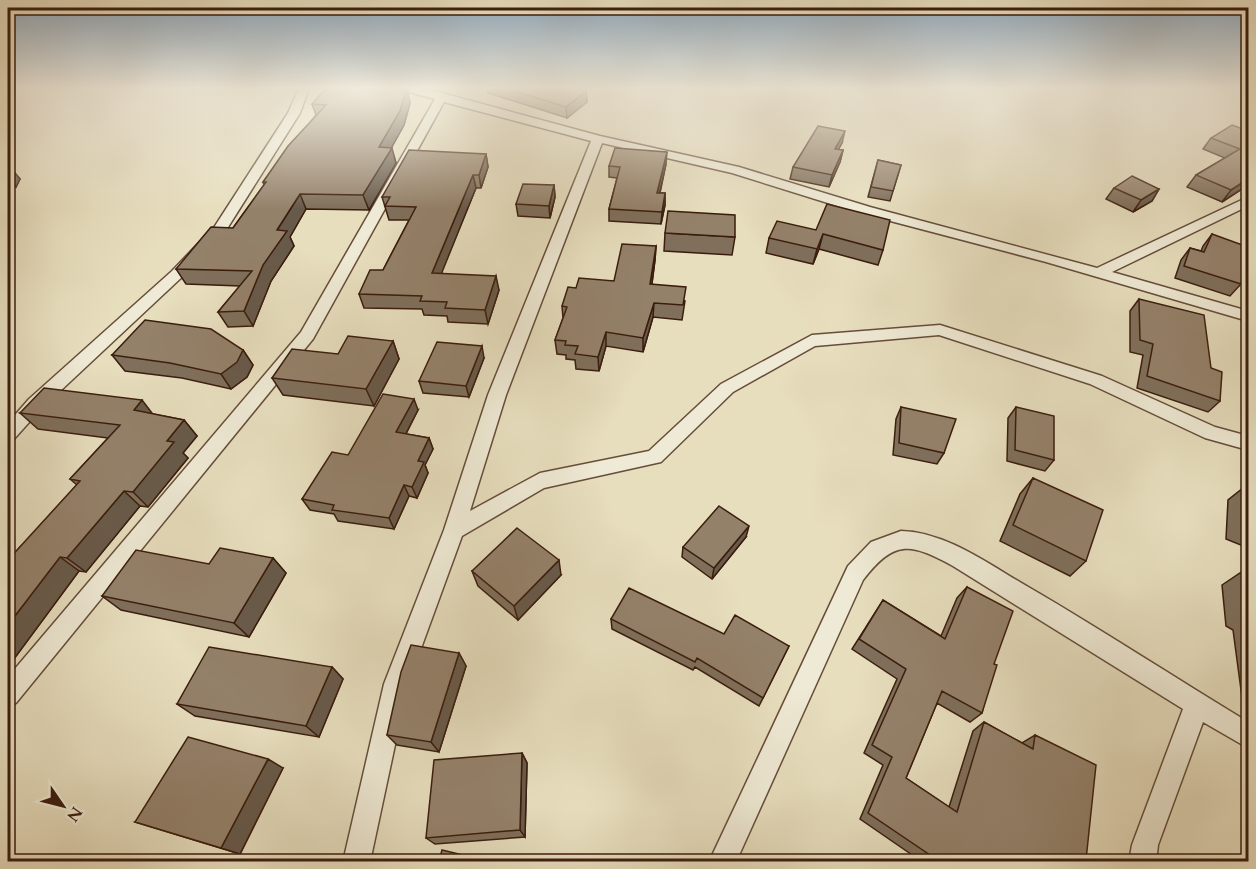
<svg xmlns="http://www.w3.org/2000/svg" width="1256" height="869" font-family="Cardo,serif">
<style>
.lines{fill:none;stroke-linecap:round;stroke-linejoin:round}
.minor-casing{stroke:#664d3a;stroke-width:3}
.minor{fill:#efead5;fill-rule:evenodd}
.wall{fill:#7f6f5b;stroke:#3b1d0e;stroke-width:1.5}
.shaded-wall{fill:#685a4a;stroke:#3b1d0e;stroke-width:1.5}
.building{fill:#94816a;stroke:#3b1d0e;stroke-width:1.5}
</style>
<rect width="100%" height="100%" fill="#e7debe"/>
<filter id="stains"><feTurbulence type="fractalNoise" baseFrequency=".00333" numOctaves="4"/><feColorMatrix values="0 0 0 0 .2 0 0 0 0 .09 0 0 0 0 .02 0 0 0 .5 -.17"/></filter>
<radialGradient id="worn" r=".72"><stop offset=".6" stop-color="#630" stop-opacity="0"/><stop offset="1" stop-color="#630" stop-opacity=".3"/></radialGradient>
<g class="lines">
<g class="minor-casing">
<path id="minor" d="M299 88H309L300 113 225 232 182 277 41 409 14 439 8 441V423L29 399 172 271 215 226 288 113Z
M400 88H416L442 93 600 136 739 167 870 207 1097 268 1248 197V206L1112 272 1248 311V321L1046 262 860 213 732 173 602 143 506 395 470 511 540 473 649 451 721 384 812 335 940 325 1102 376 1215 427 1248 436V450L1205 438 1090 384 939 335 815 346 733 392 661 462 544 488 462 536 408 684 370 862H343L384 684 444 530 488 395 591 141 444 102 313 339 16 703 8 707V677L301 332 435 99 401 90Z
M901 531C947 532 991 566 1030 588 1104 631 1175 678 1248 722V748L1203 722 1158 845 1156 862H1129L1132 845 1183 709 953 566C910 543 895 539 863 580L736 862H709L848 566 871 542Z"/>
</g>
<use href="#minor" class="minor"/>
</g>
<path class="wall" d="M487 88H576L586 91 587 102 567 118 488 93Z
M410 103 404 125 391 148 396 163 369 210 306 209 290 237 294 246 271 281 253 326 228 327 218 312 240 286 186 284 176 269 233 228 264 185 263 182 316 115 312 104Z
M1248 131V185L1222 202 1187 187 1196 175 1225 158 1203 149 1211 138Z
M842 143 838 150H843L840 162 829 187 790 179 793 167Z
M486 154 488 167 481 188H476L441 273 499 290 488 324 448 322 447 316 424 315 422 309 364 308 359 294 383 270 409 220H389L382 197Z
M878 160 901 165 890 201 868 197Z
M666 164 660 193H665V205L661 224 609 221V209L617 178 609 177V166Z
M8 166 20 179 16 187 8 184Z
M554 185 555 197 550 218 518 216 516 204Z
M1114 188 1159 189 1152 201 1133 212 1106 199Z
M816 230 883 250 878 265 819 249 813 264 766 253 769 238Z
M665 233 735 237 732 255 664 251Z
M1212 234 1241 284 1230 296 1175 278 1181 260 1190 248 1201 251 1203 246Z
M656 246 655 260 652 284 685 301 682 320 653 317 643 352 606 346 599 371 576 369 575 360 566 359V355L557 354 555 340 563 318 562 306 614 281Z
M1139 299 1211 368 1220 401 1208 412 1137 388 1143 355 1130 352V311Z
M393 341 399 359 374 406 283 395 272 378 338 354Z
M243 350 253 365 247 377 231 389 182 378 125 371 112 355Z
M484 358 469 397 423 393 419 381Z
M901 407 944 453 937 464 893 455 896 419Z
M1016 407 1054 460 1045 471 1007 461 1008 418Z
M418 410 406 434 429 438 433 449 425 465 428 473 417 498 409 496 394 529 338 521 334 514 310 510 302 499 348 455Z
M20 413 153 414 184 420 197 436 183 453 188 458 148 507 140 506 86 572 79 571 8 667V560L77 485 70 479 108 438 38 429Z
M1033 478 1086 561 1070 576 1000 541 1020 494Z
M1248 484V548L1226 539 1228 500Z
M746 537 712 579 682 557 683 547Z
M273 558 286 573 249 637 121 610 102 596 209 564Z
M472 571 561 575 518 620 478 586Z
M1243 571 1248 574V707L1243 705 1233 630 1226 626 1222 585Z
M967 587 994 664 982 713 970 722 937 703 906 778 949 807 973 731 984 722 1022 743 1035 735 1086 860 1088 861H921L860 819 883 765 864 753 897 679 852 649 883 600 941 636 957 598Z
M611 619 724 634 789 646 759 706 695 667 693 670 612 629Z
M459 653 466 666 439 752 397 745 387 735Z
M332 667 343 679 319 737 195 716 177 704Z
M522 753 527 763 525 837 435 844 426 838Z
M283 768 240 854 135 822Z"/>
<path class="shaded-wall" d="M407 88 410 103 404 125 387 156 392 148 396 163 369 210 363 195 379 147Z
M586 91 587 102 567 118 566 107Z
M845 131 842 143 832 161 835 149Z
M843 150 840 162 829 187 832 175Z
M667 152 666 164 657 205V193Z
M486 154 488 167 481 188 479 175Z
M12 169 20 179 16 187 8 177Z
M473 175 476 188 436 287 432 273Z
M1248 179V185L1222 202 1231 190Z
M554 185 555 197 550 218 549 206Z
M1159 189 1152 201 1133 212 1141 200Z
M665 193V205L661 224 662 212Z
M300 194 306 209 290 237 294 246 271 281 253 326 244 311 277 230Z
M823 234 819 249 813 264 817 249Z
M656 246 655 260 650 298V284Z
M496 276 499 290 488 324 485 310Z
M654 303 653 317 643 352V338Z
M606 332V346L599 371 598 357Z
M393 341 399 359 374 406 366 389Z
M482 346 484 358 469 397 466 386Z
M243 350 253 365 247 377 231 389 221 374Z
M414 399 418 410 401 443 396 432Z
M142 400 155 417 134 410Z
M184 420 197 436 183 453 188 458 148 507 133 492 167 441Z
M429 438 433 449 425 465 428 473 417 498 412 487 418 461Z
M404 485 409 496 394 529 389 518Z
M124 491 140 506 86 572 67 558Z
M749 526 746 537 712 579 714 568Z
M60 557 79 571 8 667V625Z
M273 558 286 573 249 637 234 623Z
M559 560 561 575 518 620 514 606Z
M459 653 466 666 439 752 431 742Z
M332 667 343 679 319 737 306 726Z
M522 753 527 763 525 837 520 830Z
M268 759 283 768 240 854 221 848Z"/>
<path class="building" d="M326 88H407L400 111 379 147 392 148 363 195 300 194 277 230 287 231 263 265 244 311 218 312 252 271 176 269 211 227 233 228 266 182H263L288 146 326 105 312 104Z
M504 88H576L586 91 566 107Z
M1232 125 1248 131V179L1231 190 1196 175 1240 149 1211 138Z
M818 126 845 131 835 149 843 150 832 175 793 167Z
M615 148 667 152 657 193H665L662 212 609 209 620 167 609 166Z
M409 150 486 154 479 175H473L432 273 496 276 485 310 445 308 447 302 420 301 422 296 359 294 370 270H383L416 207 385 206 390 197H382Z
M878 160 901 165 893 191 871 187Z
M8 166 12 169 8 177Z
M1132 176 1159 189 1141 200 1114 188Z
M523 184 554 185 549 206 516 204Z
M827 204 890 220 883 250 823 234 817 249 769 238 777 221 816 230Z
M668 211 735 215V237L665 233Z
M1212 234 1248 247V252L1241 284 1184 266 1190 248 1204 252Z
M622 244 656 246 650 284 686 287 683 305 654 303 643 338 606 332 598 357 575 354 578 346 565 345 566 341 555 340 567 307 562 306 568 287 576 288 579 278 614 281Z
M1139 299 1204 315 1211 368 1222 372 1220 401 1147 376 1153 344 1140 340Z
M145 320 211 329 243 350 237 362 221 374 170 363 112 355Z
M348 336 393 341 366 389 272 378 292 349 338 354Z
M437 342 482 346 466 386 419 381Z
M44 388 142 400 134 410 184 420 167 441 174 442 133 492 124 491 67 558 60 557 8 625V560L80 481 70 479 120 425 20 413Z
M383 394 414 399 396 432 429 438 418 461 424 462 412 487 404 485 389 518 332 510 334 505 302 499 332 452 348 455Z
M901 407 956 419 944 453 899 443Z
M1016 407 1054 416V460L1015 450Z
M1033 478 1103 510 1086 561 1013 525Z
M719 506 749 526 714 568 683 547Z
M517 528 559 560 514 606 472 571Z
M220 548 273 558 234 623 102 596 136 550 209 564Z
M1243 571 1248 574V613Z
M967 587 1013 611 994 664 997 665 982 713 942 691 906 778 957 812 984 722 1033 749 1035 735 1096 765 1086 860 1088 861H939L868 813 892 757 872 745 906 669 859 639 883 600 945 639Z
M629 588 724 634 735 615 789 646 763 698 697 658 695 662 611 619Z
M411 645 459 653 431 742 387 735 401 672Z
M209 647 332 667 306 726 177 704Z
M188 737 268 759 221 848 135 822Z
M522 753 520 830 426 838 434 760Z
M442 850 488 861H439Z
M96 859 107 861H94Z"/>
<linearGradient id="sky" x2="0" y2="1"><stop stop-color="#90aabf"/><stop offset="0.42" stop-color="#f4f0e2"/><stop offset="1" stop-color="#f4f0e2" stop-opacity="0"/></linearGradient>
<rect width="1256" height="209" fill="url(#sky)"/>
<rect width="1256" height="869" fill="none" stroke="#e7debe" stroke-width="30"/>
<rect x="9" y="9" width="1238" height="851" fill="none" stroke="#3b1d0e" stroke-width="3"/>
<rect x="15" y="15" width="1226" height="839" fill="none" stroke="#3b1d0e" stroke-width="1.5"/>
<g transform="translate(63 806) rotate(125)" stroke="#efead5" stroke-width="4.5" paint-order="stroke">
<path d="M0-4.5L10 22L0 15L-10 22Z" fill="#3b1d0e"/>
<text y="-9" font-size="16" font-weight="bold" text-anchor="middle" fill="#3b1d0e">N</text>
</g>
<rect width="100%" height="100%" filter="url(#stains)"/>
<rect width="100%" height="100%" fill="url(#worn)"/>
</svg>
